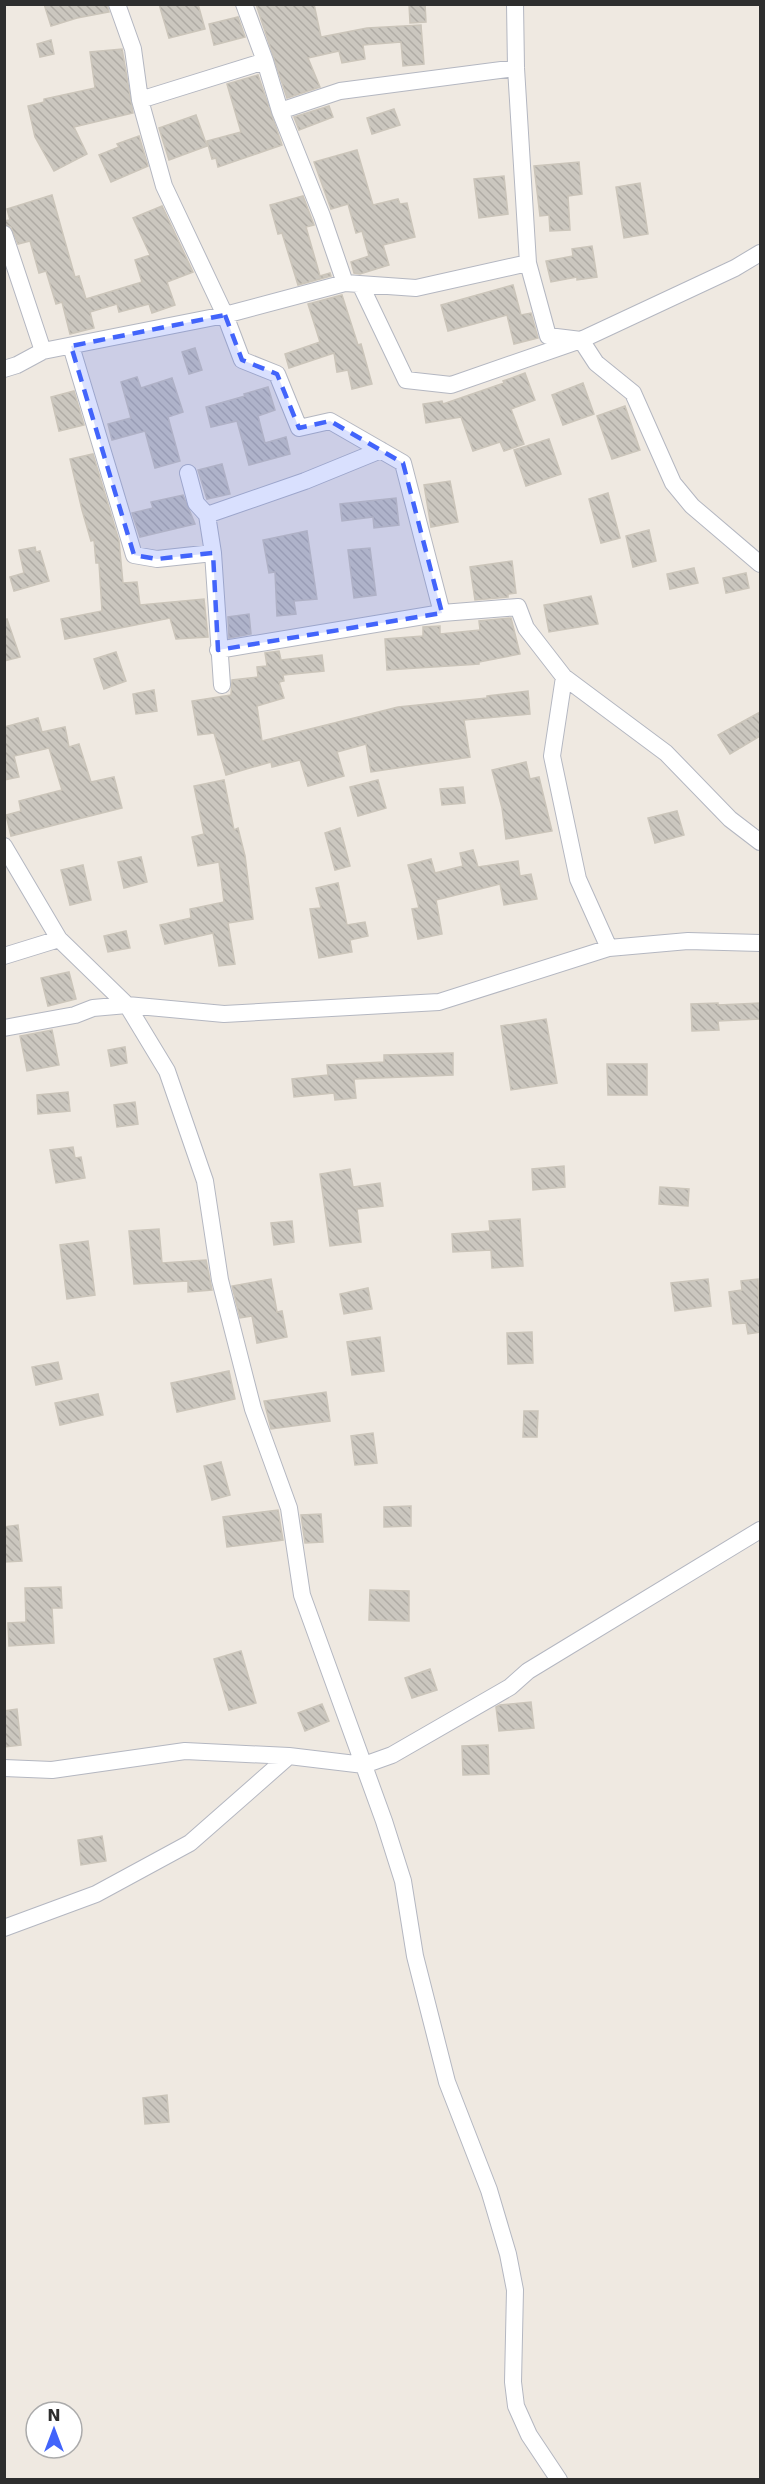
<svg xmlns="http://www.w3.org/2000/svg" width="765" height="2484" font-family="'DejaVu Sans',sans-serif">
<style>
.building{fill:url(#building-back-hatch);stroke:#cbc5ba;stroke-width:1.5}
.lines{fill:none;stroke-linecap:round;stroke-linejoin:round}
.street-casing{stroke:#b4b7c1;stroke-width:18}
.street{stroke:#fff;stroke-width:16}
.marked{fill:#4264fb;fill-opacity:0.2;stroke:#4264fb;stroke-width:4.5;stroke-dasharray:12 8;stroke-linejoin:round}
</style>
<defs>
<pattern id="building-back-hatch" width="6" height="6" patternUnits="userSpaceOnUse" patternTransform="scale(1.5)"><rect width="6" height="6" fill="#cbc7bf"/><path d="M-1 5l2 2M0 0l6 6M5-1l2 2" fill="none" stroke="#afaba4"/></pattern>
</defs>
<rect width="100%" height="100%" fill="#efe9e1"/>
<path class="building" d="M44 4H107L109 12 77 18 51 26Z
M159 4H198L205 29 169 38Z
M256 4H314L321 37 367 28 421 25 424 64 403 66 401 42 363 45 365 59 342 63 339 51 308 58 320 87 287 98Z
M409 4H425L426 22 410 23Z
M238 17 245 37 214 45 209 24Z
M51 40 54 54 40 57 37 44Z
M122 49 133 113 74 127 87 154 54 171 35 137 28 106 44 102V99L95 88 90 52Z
M258 75 282 145 218 167 216 158 212 159 207 141 241 132 227 84Z
M329 106 333 117 299 130 294 117Z
M394 109 400 125 372 134 367 118Z
M196 115 207 146 169 160 159 128Z
M139 136 148 166 111 182 99 155 119 147 117 144Z
M357 150 373 205 398 199 400 204 407 203 415 237 383 245 389 265 360 274 354 273 351 262 369 256 362 231 356 233 348 204 331 209 314 162Z
M579 162 582 194 568 196 570 230 550 231 549 215 540 216 534 166Z
M504 176 508 214 479 218 474 179Z
M640 183 648 234 624 238 616 187Z
M52 195 75 277 79 276 86 299 142 282 135 260 150 255 133 218 162 206 193 272 167 282 175 305 152 313 149 304 119 312 117 304 90 312 94 328 70 334 62 302 56 304 46 271 39 273 30 241 18 244 11 227 4 224V221L10 220 7 209Z
M303 196 314 225 306 227 320 276 330 273 331 276 298 285 282 233 278 234 270 205Z
M592 246 597 277 577 280V277L551 282 546 261 573 256 572 249Z
M513 285 521 315 531 313 538 338 514 344 507 315 448 331 441 305Z
M342 295 358 345 361 344 372 384 352 389 348 370 337 372 334 353 289 368 285 354 320 342 308 304Z
M195 348 202 370 189 374 182 352Z
M525 373 535 400 511 409 524 444 504 451 500 442 473 451 461 417 426 423 423 404 442 401 443 404 504 383 503 381Z
M137 377 141 388 172 378 183 412 168 417 180 461 155 468 145 431 112 440 108 424 131 418 121 382Z
M583 383 594 414 563 425 552 395Z
M268 387 275 410 258 416 265 443 286 437 290 454 249 465 237 421 211 427 206 407 245 396 244 394Z
M74 391 84 425 59 431 51 397Z
M625 406 640 450 612 459 597 416Z
M549 439 561 474 526 486 514 450Z
M93 454 119 541 123 583 137 582 140 605 204 599 208 637 176 639 170 618 65 639 61 619 102 611 99 563H96L94 540 91 541 82 510 70 459Z
M222 464 230 494 207 499 198 470Z
M450 481 458 522 431 527 424 485Z
M608 493 620 538 601 543 589 499Z
M183 495 195 524 140 537 132 513 153 508 151 502Z
M396 498 399 525 374 528 373 517 342 521 340 504Z
M649 530 656 561 633 567 626 536Z
M307 531 317 599 294 601 296 614 277 616 275 572 269 573 263 540Z
M35 547 36 552 40 551 49 581 14 591 10 577 24 573 19 550Z
M370 548 376 595 354 598 348 550Z
M512 561 516 593 508 594V597L475 600 470 567Z
M694 568 698 583 670 589 667 574Z
M746 573 749 588 726 593 723 578Z
M591 596 598 624 549 632 544 605Z
M249 614 251 634 229 638 228 617Z
M511 618 520 654 479 662V664L387 670 385 639 423 636V627L440 626V634L480 630 479 621Z
M7 619 20 657 4 661V620Z
M279 651 281 660 322 655 324 671 283 675 284 681 279 682 284 698 257 706 262 741 398 707 487 698V696L512 693 528 691 530 714 464 720 470 757 371 772 366 744 337 752 344 776 308 786 300 760 272 767 271 762 226 775 214 733 198 735 192 701 231 695 232 680 258 677 257 667 267 666 265 653Z
M116 652 126 681 104 689 94 659Z
M154 690 157 711 136 714 133 694Z
M760 712V736L730 754 718 735Z
M38 718 42 732 65 727 69 747 79 744 91 782 114 777 122 808 11 836 6 815 21 811 19 801 62 790 49 748 14 756 19 777 4 780V727Z
M526 762 530 779 539 777 552 831 506 839 502 808 492 770Z
M224 780 234 830 238 828 245 856 253 919 228 923 235 964 219 966 213 933 165 944 160 925 191 918 190 909 224 902 219 862 198 866 192 837 204 834 194 786Z
M378 780 386 808 358 816 350 787Z
M463 787 465 803 442 805 440 789Z
M677 811 684 835 655 843 648 818Z
M340 828 350 866 335 870 325 833Z
M473 850 478 867 518 861 520 876 531 874 537 899 504 905 500 884 436 900 442 934 418 939 412 909 419 908 408 865 431 859 435 873 463 866 460 853Z
M141 857 147 882 124 888 118 862Z
M83 865 91 900 70 905 61 870Z
M338 883 347 925 365 922 368 936 350 940 352 952 319 958 310 909 321 908 316 888Z
M126 931 130 948 108 952 104 936Z
M69 972 76 999 48 1006 41 978Z
M718 1003V1005L760 1003V1019L718 1021 719 1030 692 1031 691 1004Z
M546 1019 557 1083 511 1090 501 1026Z
M52 1030 59 1065 27 1071 20 1036Z
M125 1047 127 1063 111 1066 108 1050Z
M453 1053V1075L354 1079 356 1098 335 1100 334 1093 294 1097 292 1079 328 1075 327 1065 384 1062V1055Z
M607 1064H647V1095H608Z
M68 1092 70 1111 38 1114 37 1095Z
M135 1102 138 1124 117 1127 114 1105Z
M73 1147 75 1158 81 1157 85 1178 56 1183 50 1150Z
M564 1166 565 1187 533 1190 532 1169Z
M350 1169 353 1187 380 1183 383 1206 357 1209 361 1242 330 1246 320 1174Z
M660 1187 689 1189 688 1206 659 1204Z
M520 1219 523 1266 492 1268 491 1250 453 1252 452 1234 490 1231 489 1221Z
M292 1221 294 1242 274 1245 271 1223Z
M159 1229 162 1263 206 1260 212 1290 188 1292V1281L134 1284 129 1231Z
M88 1241 95 1295 67 1299 60 1245Z
M271 1279 277 1312 282 1311 287 1337 257 1343 252 1316 240 1318 232 1286Z
M708 1279 711 1306 675 1311 671 1283Z
M758 1279 760 1332 748 1334 746 1323 733 1324 729 1292 742 1290 741 1281Z
M368 1288 372 1309 344 1314 340 1294Z
M532 1332 533 1363 508 1364 507 1333Z
M380 1337 384 1371 352 1375 347 1342Z
M58 1362 62 1379 36 1385 32 1367Z
M229 1371 235 1399 177 1412 171 1383Z
M326 1392 330 1421 271 1429 264 1401Z
M98 1394 103 1415 60 1425 55 1403Z
M524 1411H538L537 1437H523Z
M373 1433 377 1463 355 1465 351 1436Z
M221 1462 230 1495 212 1500 204 1466Z
M411 1506V1526L384 1527V1507Z
M278 1510 283 1540 227 1547 223 1517Z
M321 1514 323 1542 305 1543 301 1515Z
M18 1525 22 1561 4 1562V1527Z
M61 1587 62 1608H52L54 1643 9 1646 8 1623 26 1622 25 1588Z
M370 1590 409 1591V1621L369 1620Z
M241 1651 256 1703 229 1710 214 1659Z
M430 1669 437 1690 412 1698 405 1678Z
M531 1702 534 1728 499 1731 496 1707 500 1705Z
M322 1704 329 1721 305 1731 298 1713Z
M17 1709 21 1745 4 1747V1711Z
M488 1745 489 1774 463 1775 462 1746Z
M102 1836 106 1861 81 1865 78 1840Z
M167 2095 169 2122 145 2124 143 2098Z"/>
<g class="lines">
<g class="street-casing">
<path id="street" d="M117 4 133 49 140 100 164 186 225 315 242 360 277 374 299 428 330 421 403 463 442 613 518 607 526 628 564 677 552 756 578 879 609 948
M244 4 265 61 280 111 322 216 345 283
M515 4 516 68 528 263 548 336 581 340 596 363 633 393 673 483 692 506 760 564
M140 100 265 61
M280 111 340 91 516 68
M4 234 43 351 225 315 345 283 416 288 528 263
M361 286 406 380 451 385 581 340 735 268 760 253
M71 346 134 555 157 559 213 553 207 515 196 503 188 473
M4 369 17 365 43 351
M207 515 305 481 381 450
M213 553 222 685
M218 650 442 613
M564 677 666 753 730 819 760 842
M4 846 59 939 127 1005 167 1071 205 1181 220 1280 253 1409 289 1508 302 1595 384 1821 403 1881 415 1956 447 2082 489 2190 508 2254 515 2290 513 2382 516 2406 529 2435 559 2480
M4 956 59 939
M4 1028 75 1015 93 1008 127 1005 224 1014 439 1002 609 948 688 941 760 943
M4 1768 52 1770 185 1751 289 1756
M4 1928 96 1894 190 1843 289 1756 364 1765 392 1755 510 1687 528 1671 760 1530"/>
</g>
<use href="#street" class="street"/>
</g>
<path class="marked" d="M225 315 242 360 277 374 299 428 330 421 403 463 442 613 218 650 213 553 157 559 134 555 71 346Z"/>
<rect width="765" height="2484" fill="none" stroke="#2e2e2e" stroke-width="12"/>
<g transform="translate(54 2430)"><circle r="28" fill="#ffffff" stroke="#ababab" stroke-width="1.5"/>
<path d="M0-4.5L10 22L0 15L-10 22Z" fill="#4264fb"/>
<text y="-9" font-size="16" font-weight="bold" text-anchor="middle" fill="#2e2e2e">N</text>
</g>
</svg>
